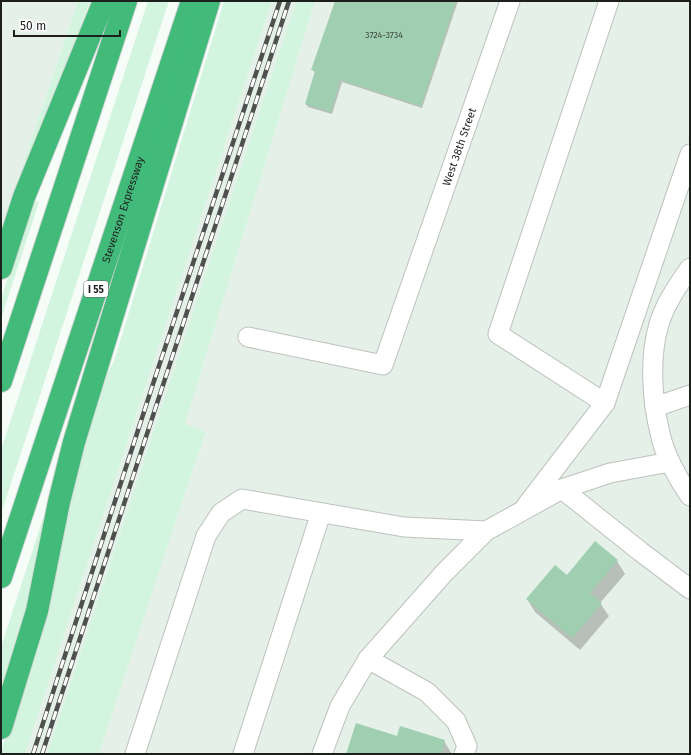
<svg xmlns="http://www.w3.org/2000/svg" width="691" height="755" font-family="'Fira Sans',sans-serif">
<style>
.built{fill:#e4f0e8}
.green{fill:#d3f5df}
.shadow{fill:#0003}
.building{fill:#9fcfb0}
.lines{fill:none;stroke-linecap:round;stroke-linejoin:round}
.minor-casing{stroke:#bdc2bf;stroke-width:21}
.highway-casing{stroke:#d6d7d6;stroke-width:24}
.minor{stroke:#fff;stroke-width:19}
.highway{stroke:#41ba7a;stroke-width:22}
.rail-casing{stroke:#4e514f;stroke-width:4.5}
.rail{stroke:#fff;stroke-width:3;stroke-dasharray:9;stroke-linecap:butt}
.labels{text-anchor:middle;stroke-width:3;stroke-linejoin:round;paint-order:stroke}
.number-label{font-size:9px;fill:#3e4b42}
.shield{fill:#fff;stroke:#616261;stroke-width:1}
.shield-label{font-size:10px;font-weight:bold;fill:#1d1f1d}
.street-label{font-size:11px;fill:#1d1f1d;stroke:#fff}
</style>
<rect width="100%" height="100%" fill="#f6fcf8"/>
<path class="built" d="M1 1H78L1 229Z
M272 1H296L47 754H25Z
M315 1H690V754H99L183 499 206 433 185 424Z"/>
<path class="green" d="M78 1H90L69 63 1 245V229Z
M148 1H169L1 514V450Z
M224 1H272L25 754H1V751L15 709 96 395 114 361Z
M296 1H315L185 424 206 432 183 499 99 754H47Z
M33 200 39 202 1 319V299Z
M49 500 26 610 1 693V647Z"/>
<path class="shadow" d="M336 1H458L422 108 342 82 332 114 308 107 306 104 315 73 313 70Z
M596 543 617 561 625 574 600 603 609 616 580 650 535 612 527 599 567 577Z
M398 738 444 741 452 754H347Z"/>
<path class="building" d="M335 1H456L421 106 340 80 331 112 305 104 315 71 311 70Z
M595 541 618 560 590 593 602 603 572 638 526 599 555 565 567 575Z
M356 723 397 736 400 726 445 740 441 754H346Z"/>
<g class="lines">
<g class="minor-casing">
<g id="minor">
<path d="M690 268C678 285 665 304 659 324 649 358 652 400 660 433 664 454 678 479 690 496"/>
<path id="s1" d="M248 337 383 365 510 1"/>
<path d="M605 403 498 334 609 1"/>
<path d="M655 407 690 395"/>
<path d="M562 489 641 552 690 589"/>
<path d="M526 506 605 403 690 154"/>
<path d="M368 659 427 692 456 721 467 746 464 754"/>
<path d="M135 754 206 536 221 513 242 499 404 527 486 531"/>
<path d="M243 754 321 513"/>
<path d="M322 754 340 706 368 659 444 573 486 531 562 489 610 473 670 462"/>
</g>
</g>
<g class="highway-casing">
<g id="highway">
<path d="M1 268 24 197 104 1"/>
<path d="M1 381 126 1"/>
<path id="s2" d="M1 577 192 1"/>
<path d="M1 728 37 611 59 502 74 442 209 1"/>
</g>
</g>
<use href="#minor" class="minor"/>
<use href="#highway" class="highway"/>
<g class="rail-casing">
<path id="rail" d="M33 754 153 384 280 1
M42 754 289 1"/>
</g>
<use href="#rail" class="rail"/>
</g>
<g class="labels">
<g class="number-label">
<text x="384" y="38">3724-3734</text>
</g>
<rect class="shield" x="84" y="281" width="24" height="16" rx="3"/>
<g class="shield-label">
<text x="96" y="293">I 55</text>
</g>
<g class="street-label">
<text dy="4" stroke="none"><textPath href="#s1" startOffset="369">West 38th Street</textPath></text>
<text dy="4" stroke="none"><textPath href="#s2" startOffset="387">Stevenson Expressway</textPath></text>
</g>
</g>
<rect width="691" height="755" fill="none" stroke="#1d1f1d" stroke-width="4"/>
<path d="M14 30v6h106v-6" fill="none" stroke="#1d1f1d" stroke-width="2"/>
<text x="20" y="30" font-size="12" fill="#1d1f1d" stroke="#ffffff" stroke-width="3" paint-order="stroke">50 m</text>
</svg>
